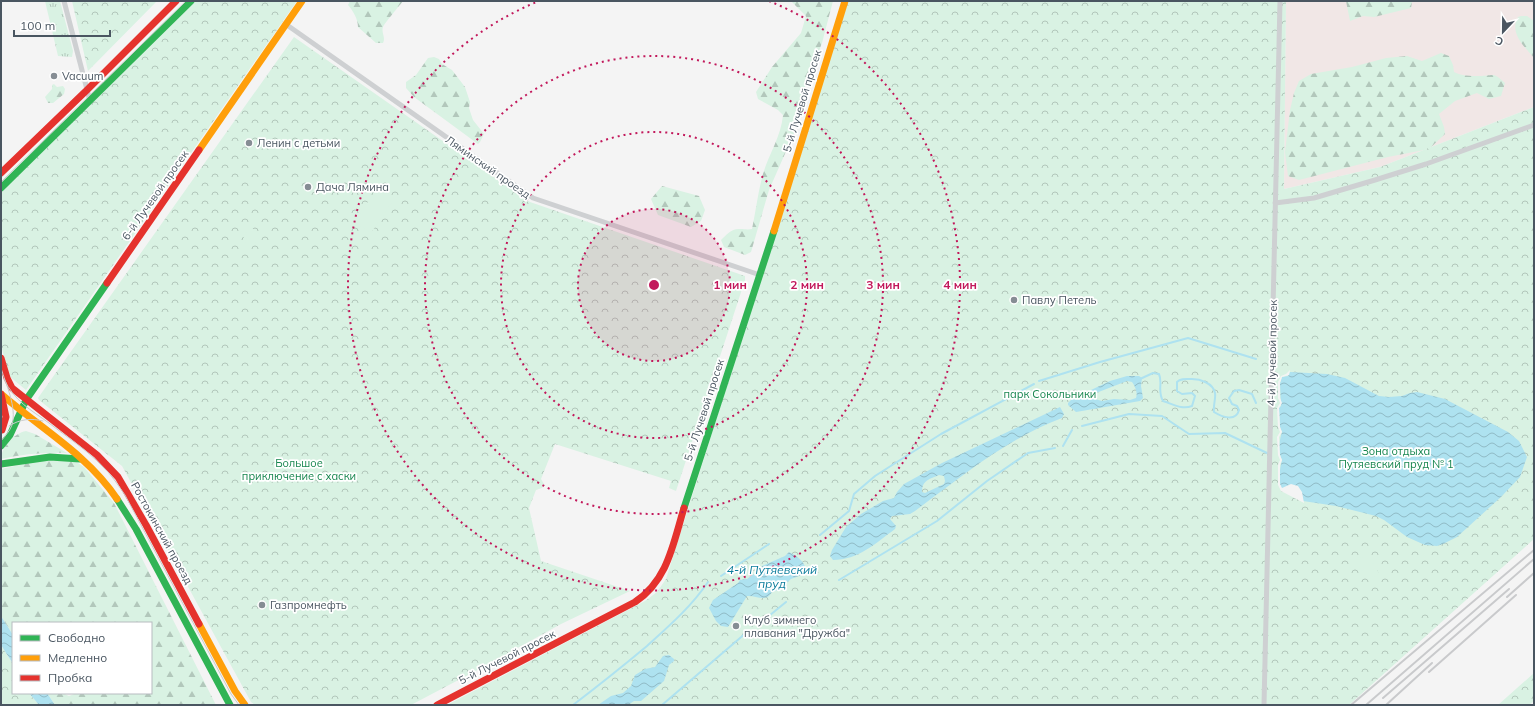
<svg xmlns="http://www.w3.org/2000/svg" width="1535" height="706" font-family="Mulish,sans-serif">
<style>
.medical{fill:#f1e7e6}
.grass{fill:url(#grass-tufts)}
.forest{fill:url(#forest-firs)}
.park{fill:url(#park-crowns)}
.pitch{fill:#d9f2e3}
.water{fill:url(#water-waves);fill-rule:evenodd}
.pier{fill:#f4f4f4}
.lines{fill:none;stroke-linecap:round;stroke-linejoin:round}
.stream{stroke:#aee2f0;stroke-width:2}
.street{stroke:#ced0d2;stroke-width:5}
.fast{stroke:#30b455;stroke-width:7}
.slow{stroke:#ff9f0a;stroke-width:7}
.jam{stroke:#e5322d;stroke-width:7}
.tram{stroke:#c9cacc;stroke-width:1}
.rail{stroke:#c9cacc;stroke-width:2}
.ring{fill:none;stroke:#c2185b;stroke-width:2;stroke-dasharray:2 4}
.poi-dot{fill:#868d94;stroke:#fff;stroke-width:1.5}
.labels{text-anchor:middle;stroke-width:3.5;stroke-linejoin:round;paint-order:stroke}
.poi-label{font-size:11px;fill:#4a5661;stroke:#fff;text-anchor:start}
.street-label{font-size:11px;fill:#4a5661;stroke:#fff}
.park-label{font-size:11px;fill:#17864f;stroke:#fff}
.water-label{font-size:12px;font-style:italic;fill:#0c7c9b;stroke:#fff}
.centre{fill:#c2185b;stroke:#fff;stroke-width:2}
.ring-label{font-size:12px;text-anchor:middle;font-weight:bold;fill:#c2185b;stroke:#fff;stroke-width:3.5;stroke-linejoin:round;paint-order:stroke}
</style>
<defs>
<pattern id="grass-tufts" width="24" height="20" patternUnits="userSpaceOnUse"><rect width="24" height="20" fill="#d9f2e3"/><path d="M3 7l-1-3M5 7V3M7 7l1-3M15 17l-1-3M17 17v-4M19 17l1-3" fill="none" stroke="#b2c7bb"/></pattern>
<pattern id="forest-firs" width="22" height="20" patternUnits="userSpaceOnUse"><rect width="22" height="20" fill="#d9f2e3"/><path d="M5 1l3.5 6h-7zM16 11l3.5 6h-7z" fill="#b2c7bb"/></pattern>
<pattern id="park-crowns" width="20" height="18" patternUnits="userSpaceOnUse"><rect width="20" height="18" fill="#d9f2e3"/><path d="M2 6a3 3 0 1 1 6 0M12 15a3 3 0 1 1 6 0" fill="none" stroke="#b2c7bb"/></pattern>
<pattern id="water-waves" width="16" height="10" patternUnits="userSpaceOnUse"><rect width="16" height="10" fill="#aee2f0"/><path d="M0 5q4-4 8 0t8 0" fill="none" stroke="#90bac6"/></pattern>
</defs>
<rect width="100%" height="100%" fill="#f4f4f4"/>
<path class="medical" d="M1286 1H1534V107L1380 167 1284 189Z"/>
<path class="grass" d="M45 1H60L73 51 72 57 58 56Z"/>
<path class="forest" d="M350 1H403C400 5 384 24 383 27 381 33 386 37 383 43H376L358 27C358 19 353 11 348 5Z
M791 1H833L822 43 796 110 795 131 769 190 751 252 745 255 724 247 721 240C726 235 732 228 740 229 745 229 747 230 752 229 756 210 758 192 763 174 769 153 781 137 783 115L778 110 758 99 756 92 772 67 801 33 806 16Z
M1346 1H1411L1412 2 1411 8 1374 17 1363 16 1350 21Z
M1521 16H1527L1534 21V58C1524 46 1509 33 1518 17Z
M1441 53 1449 56 1453 65 1454 72C1461 76 1471 76 1479 76 1494 76 1492 71 1505 83L1501 96 1489 99 1477 93 1455 101 1439 114 1444 127 1445 134 1429 149 1388 157 1299 180 1288 176 1285 152 1290 110 1294 93 1299 81 1311 74 1352 67 1386 58 1407 56 1422 61Z
M434 57 439 59 442 64 452 70 465 87 470 102 469 108 473 120 484 134 480 142 478 144 414 97 406 88V82L416 75 428 58Z
M54 84 57 87 63 86 65 89 64 94 53 103H48L45 97 52 89V85Z
M662 186 699 196 705 210 701 221 691 227 658 215 651 199Z
M26 431 35 434 67 453C45 452 23 454 1 459 1 448 14 433 26 431Z
M57 460 75 461 84 467 114 503 216 705H55L47 693H62L69 696 77 693H151V623H13V635L1 616V469L38 461Z"/>
<path class="park" d="M72 1H157L88 71Z
M194 1H297L26 390 9 376 1 345V193Z
M848 1H1286L1284 189 1380 167 1534 107V539L1349 705H447L645 601 657 592 666 579Z
M294 37 530 202 745 276V280L676 491 669 488 671 481 555 444 541 479 544 484 542 488 536 490 529 508 541 561 630 591 561 624 485 666 411 705H255L251 702 122 466 39 400 38 398Z
M1 645 13 664V693H29L39 705H1Z
M1534 673V701L1529 705H1498Z"/>
<path class="pitch" d="M376 190 392 202 371 233 354 222Z
M251 227 260 234C260 239 256 244 251 246L243 241V239L248 228Z
M1367 554 1379 573 1368 580 1356 561Z"/>
<path class="water" d="M1290 372 1327 374 1345 378 1379 396 1389 397 1402 396 1410 393 1417 392 1445 399 1508 432 1519 441 1527 457 1520 477 1501 497 1457 537 1443 544 1437 546 1425 545 1407 537 1384 520 1376 516 1336 506 1303 501 1281 488C1278 479 1280 468 1282 460 1278 452 1279 441 1282 432L1280 427 1279 408 1281 406 1280 383 1282 377 1288 376Z
M1127 376H1139L1142 378 1141 386 1143 398 1140 401 1076 412 1068 405V403L1072 399 1110 381ZM1127 381 1132 382C1135 386 1138 393 1136 398L1130 400 1114 399 1102 401 1095 399 1096 393Z
M1060 407 1064 414 1062 418C1008 438 961 477 915 511L910 514 892 516 890 519 896 526 895 529C876 543 858 560 833 560L830 556 832 550 846 527 861 514 883 501 894 498 897 492 904 484 942 463ZM939 475 944 476 945 481 944 484 925 493 922 492C922 480 930 479 939 475Z
M789 552C797 556 803 560 806 569L804 574 791 579 778 590 772 592C766 603 756 595 747 596L728 627 721 626 716 621 709 608 713 600 738 583 740 580 747 579 760 570 762 566 785 556Z
M1 616 13 635V664L1 645Z
M669 655 674 659V661L669 665 664 681 641 701H634L628 705H598L611 696 623 693 631 686 635 675 645 669 655 667 663 656Z
M29 693H47L55 705H39Z"/>
<path class="pier" d="M1290 370 1289 375 1282 377 1280 383V398L1282 403 1279 408 1280 427 1282 432 1279 437 1280 455 1282 460 1280 465V484L1282 488 1291 484 1298 486 1302 492 1304 503 1281 491 1278 485V465L1280 460 1278 455 1277 437 1280 432 1278 427 1277 408 1280 403 1278 398V382L1281 376 1286 374Z"/>
<g class="lines">
<path class="stream" d="M1140 379 1153 373 1159 374C1163 383 1157 391 1163 401 1173 404 1182 410 1192 406L1195 396 1192 393 1182 394 1177 391V382C1181 378 1186 379 1192 379 1200 379 1213 383 1215 393 1216 399 1213 405 1214 412 1222 417 1236 422 1239 410L1237 406 1232 404 1229 398 1234 391 1239 390 1252 394 1256 403
M1039 381 1100 362 1188 338 1256 359
M1082 426 1129 414 1162 416 1189 434 1225 433 1267 453
M1063 446 1072 430
M820 535 849 511 854 494 875 476 941 434 1034 384
M721 576 769 544
M839 580 937 521 987 481 1028 453 1055 448
M764 620 786 602
M573 705C598 686 623 666 647 646 669 626 691 607 708 582
M662 705 747 632"/>
<path class="street" d="M64 1 90 101
M287 25 533 198 760 275
M1275 203 1314 198 1375 180 1426 164 1534 125
M1264 705 1280 1"/>
<path class="fast" d="M1 188 191 1
M1 446 10 435 26 400 107 283
M1 464 50 457 80 459
M117 499 136 529 230 705
M684 508 774 231"/>
<path class="slow" d="M199 150 302 1
M774 231 845 1
M1 394C40 428 88 455 117 499
M199 624 235 691 245 705"/>
<path class="jam" d="M1 173 87 90 176 1
M107 283 199 150
M1 358 7 378 12 388 97 455 118 477 146 525 199 624
M1 394 6 417 2 430
M437 705 635 602C668 580 673 544 684 508"/>
<path class="tram" d="M1 182 186 1
M1 368C6 385 17 407 12 425 10 431 5 436 1 441
M4 379C14 401 31 410 49 423 67 437 87 450 102 466 111 474 118 485 125 495L231 694 239 705
M9 426C20 419 31 418 43 421"/>
<path class="rail" d="M1507 597 1534 573
M1429 672 1516 595
M1383 698 1509 589
M1351 705 1534 550
M1366 705 1534 559
M1386 705 1432 663"/>
</g>
<circle cx="654" cy="285" r="76" fill="#c2185b" fill-opacity=".12"/>
<g class="ring">
<circle cx="654" cy="285" r="76"/>
<circle cx="654" cy="285" r="153"/>
<circle cx="654" cy="285" r="229"/>
<path d="M769 1A306 306 0 1 1 539 1"/>
</g>
<g class="poi-dot">
<circle cx="54" cy="76" r="4"/>
<circle cx="249" cy="143" r="4"/>
<circle cx="308" cy="187" r="4"/>
<circle cx="1014" cy="300" r="4"/>
<circle cx="262" cy="605" r="4"/>
<circle cx="736" cy="626" r="4"/>
</g>
<g class="labels">
<g class="poi-label">
<text x="62" y="80">Vacuum</text>
<text x="257" y="147">Ленин с детьми</text>
<text x="316" y="191">Дача Лямина</text>
<text x="1022" y="304">Павлу Петель</text>
<text x="270" y="609">Газпромнефть</text>
<text x="744" y="624">Клуб зимнего<tspan x="744" dy="13">плавания "Дружба"</tspan></text>
</g>
<g class="street-label">
<text transform="translate(802 101) rotate(-73)" y="4">5-й Лучевой просек</text>
<text transform="translate(488 167) rotate(35)" y="4">Ляминский проезд</text>
<text transform="translate(155 195) rotate(-55)" y="4">6-й Лучевой просек</text>
<text transform="translate(1272 353) rotate(-89)" y="4">4-й Лучевой просек</text>
<text transform="translate(704 410) rotate(-72)" y="4">5-й Лучевой просек</text>
<text transform="translate(162 533) rotate(61)" y="4">Ростокинский проезд</text>
<text transform="translate(507 657) rotate(-27)" y="4">5-й Лучевой просек</text>
</g>
<g class="park-label">
<text x="1050" y="398">парк Сокольники</text>
<text x="1396" y="455">Зона отдыха<tspan x="1396" dy="13">Путяевский пруд № 1</tspan></text>
<text x="299" y="467">Большое<tspan x="299" dy="13">приключение с хаски</tspan></text>
</g>
<g class="water-label">
<text x="772" y="574">4-й Путяевский<tspan x="772" dy="14">пруд</tspan></text>
</g>
</g>
<circle cx="654" cy="285" r="6" class="centre"/>
<g class="ring-label">
<text x="730" y="289">1 мин</text>
<text x="807" y="289">2 мин</text>
<text x="883" y="289">3 мин</text>
<text x="960" y="289">4 мин</text>
</g>
<rect width="1535" height="706" fill="none" stroke="#4a5661" stroke-width="4"/>
<rect x="12" y="622" width="140" height="72" fill="#ffffff" stroke="#b7bbc0"/>
<rect x="20" y="635" width="20" height="6" fill="#30b455" stroke="#b7bbc0"/>
<text x="48" y="642" font-size="12" fill="#4a5661">Свободно</text>
<rect x="20" y="655" width="20" height="6" fill="#ff9f0a" stroke="#b7bbc0"/>
<text x="48" y="662" font-size="12" fill="#4a5661">Медленно</text>
<rect x="20" y="675" width="20" height="6" fill="#e5322d" stroke="#b7bbc0"/>
<text x="48" y="682" font-size="12" fill="#4a5661">Пробка</text>
<g transform="translate(1503 32) rotate(202)" stroke="#ffffff" stroke-width="3" paint-order="stroke">
<path d="M0-3L7 15L0 10L-7 15Z" fill="#4a5661"/>
<text y="-6" font-size="11" font-weight="bold" text-anchor="middle" fill="#4a5661">С</text>
</g>
<path d="M14 30v6h96v-6" fill="none" stroke="#4a5661" stroke-width="2"/>
<text x="20" y="30" font-size="12" fill="#4a5661" stroke="#ffffff" stroke-width="3" paint-order="stroke">100 m</text>
</svg>
